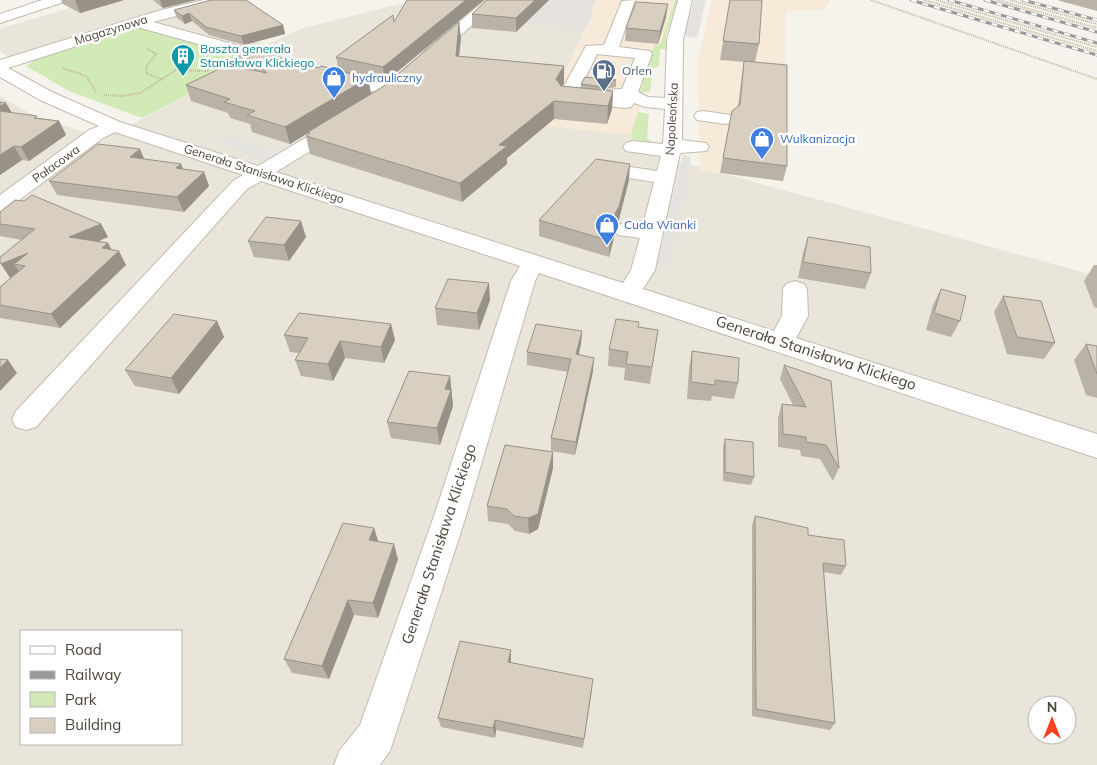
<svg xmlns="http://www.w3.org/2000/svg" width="1097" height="765" font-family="Mulish,sans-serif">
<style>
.residential{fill:#eae5da;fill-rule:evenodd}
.commercial{fill:#f7ead8}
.industrial{fill:#e6e2dd}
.green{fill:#d2eab5}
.parking{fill:#e5e3e0}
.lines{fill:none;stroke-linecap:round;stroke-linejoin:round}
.minor-casing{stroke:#c2bbae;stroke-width:2}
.path{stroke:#c4b79f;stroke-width:2;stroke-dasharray:1 1;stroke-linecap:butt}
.minor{fill:#fff;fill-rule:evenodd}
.rail-casing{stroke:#9a9a9a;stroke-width:3}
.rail{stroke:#fff;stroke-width:2;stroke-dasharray:6;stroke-linecap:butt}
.wall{fill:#bab2a6}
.shaded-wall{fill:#979187}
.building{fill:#d8cfc1;stroke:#979187}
.labels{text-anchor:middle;stroke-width:5;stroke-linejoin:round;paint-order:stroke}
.far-street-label{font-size:12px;fill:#4b4439;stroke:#fff}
.far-culture-label{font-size:12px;fill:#0d838f;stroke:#fff;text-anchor:start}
.far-service-label{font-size:12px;fill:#4e5e75;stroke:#fff;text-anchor:start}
.far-shop-label{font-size:12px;fill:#366cbe;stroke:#fff;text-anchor:start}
.street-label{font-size:15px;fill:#4b4439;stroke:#fff}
</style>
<rect width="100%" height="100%" fill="#f6f3ec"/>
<path class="residential" d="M98 0H202L151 13 24 53 8 57 0 51V29L2 28Z
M399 4 584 31 540 125 631 135 648 153 1097 276V765H0V96L31 114 104 139 268 53 151 22 212 5 264 46 300 29ZM21 631H181V744H21ZM1037 705H1067V735H1037Z"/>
<path class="commercial" d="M597 0H675L631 135 539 125 594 13 590 12Z
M712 0H831L823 10 786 11 783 182 700 171 697 63Z"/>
<path class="industrial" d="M504 0H597L590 12 594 13 584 31 482 17Z"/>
<path class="green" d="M675 0H678L666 35V49H660L659 66 653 69 650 92H640L650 57 649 51H652L655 45H660Z
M143 28 255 60 142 118 69 91 26 66 38 58 126 29Z
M638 112 649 114 647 138 654 145 635 143 631 135Z"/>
<path class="parking" d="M694 0H706L697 38 684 36Z
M228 137 281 153 268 161 216 143Z
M683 154 691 158 670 263 658 268Z"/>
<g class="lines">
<g class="minor-casing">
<path id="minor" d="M42 0H63L61 3 0 23V14Z
M204 0H229L227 3 153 22 279 57 281 60 279 63H267L137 27 8 68 52 92 120 122 258 166 334 121 340 120 346 121 349 125 346 129 276 172 623 283 631 270 640 238 618 235 615 230 618 225 626 223 643 225 654 182 623 177 620 173 623 169 630 167 657 171 661 156 626 151 623 147 626 143 633 141 663 144 665 109 645 107 634 103 631 107 625 108 567 102 561 101 558 97 586 46 604 45 622 1 635 0 619 47 650 51 652 54 638 92 648 97 665 98 667 40 678 0H692L683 40 682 140 706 143 709 147 706 151 680 153 655 270 643 289 774 331 782 316 783 289 786 284 795 281 804 284 807 289 808 316 796 338 1097 434V458L539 273 535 281 466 516 390 751 380 765H334L340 750 360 725 434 516 511 281 520 266 261 181 247 189 36 427 26 430 16 427 12 419 16 411 233 181 243 175 115 132 103 138 7 209 0 211V195L89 130 99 126 40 100 0 77V60L161 10ZM597 54 635 58 622 89 605 90 603 96 578 93Z
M486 0H501L438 55H426L424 52 426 49Z
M333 72 394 86 397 90 394 94 388 95 327 81 325 77 327 73Z
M703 111 731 115 734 119 731 123 725 124 697 120 694 116 697 112Z"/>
</g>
<path class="path" d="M871 0 1097 79
M924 0 1097 51
M936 0 1097 47
M997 0 1097 28
M1010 0 1097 24
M147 49 156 54 146 67 147 74 162 79
M63 68 86 76 96 92
M104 95 122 96 140 93 176 70 207 71 217 66"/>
<use href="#minor" class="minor"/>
<g class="rail-casing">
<path id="rail" d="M911 0 1097 55
M949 0 1097 43
M985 0 1097 32
M1023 0 1097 20"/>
</g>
<use href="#rail" class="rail"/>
</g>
<path class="wall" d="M61 0H124L80 13 63 4Z
M153 0H196L163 8Z
M487 0H549L516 32 472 28V14Z
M730 0 759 44 755 62 787 166 783 181 720 173 732 111 738 106 742 75 744 62 720 60Z
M1057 0H1097V11Z
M174 10 283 25 285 34 244 45 209 35 192 21 185 24 177 18Z
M393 15 385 82 368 78 371 94 461 38 459 56 564 66V83L562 86 581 88V84L616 80V87L604 89 603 90 613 91 612 109 607 124 554 119 507 158V164L462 202 310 154 306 136 308 134V133L290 144 252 132 250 124 230 118 228 113 191 101 186 85 249 70 239 62 235 46 319 68 339 71 336 57Z
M666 17 658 44 625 41 626 28Z
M0 102 12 113 38 118 59 121 66 135 29 161 22 160 0 175Z
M144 159 181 164 183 169 204 172 209 186 184 212 57 195 49 181Z
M629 180 618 223 616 226 615 234 609 257 539 236V220Z
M0 212 101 224 108 237 99 241 108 243 112 250 126 265 60 328 0 318V287L12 277 10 278 22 240 0 236Z
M306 237 289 261 254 257 248 241Z
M808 237 871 273 865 289 798 278 803 253Z
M1094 265H1097V308L1094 307 1084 281Z
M941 289 960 321 951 337 926 330 933 305Z
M1003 296 1055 343 1044 359 1007 354 994 312Z
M490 300 479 330 437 325 435 308Z
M217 321 224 337 179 394 135 386 125 370Z
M391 324 395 340 384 363 345 358 333 381 301 376 295 360 299 353 290 352 284 335Z
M638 327 658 330 650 384 624 380 625 368 608 366 609 349Z
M582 331 581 344 579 354 593 371 575 455 551 451V438L568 372 527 365V352Z
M1086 344 1097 346V398L1086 395 1074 360Z
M692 351 738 383 734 399 712 396 711 401 687 399 689 368Z
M784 365 839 468 833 481 820 459 801 456 800 450 778 447V417L782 404 793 405 780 379Z
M450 376 453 406 440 445 391 438 387 422Z
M725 439 754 477 751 485 723 481V447Z
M553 452V468L538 529 529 534 515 531 508 524 488 521 487 506Z
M755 516 808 535 846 566 841 575 823 572 835 723 830 730 752 716V525Z
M374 528 378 542 398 559 378 618 354 615 329 679 292 673 284 659Z
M511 650V663L592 690 583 748 496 730 495 738 441 727 438 718Z"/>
<path class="shaded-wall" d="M75 0H124L80 13Z
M160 0H196L163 8Z
M466 0H484L385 82 383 67Z
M535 0H549L516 32V18Z
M668 4 666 17 658 44 660 31Z
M189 13 192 21 185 24 182 16Z
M459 22 461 38 457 72 456 56Z
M283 25 285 34 244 45 241 36Z
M564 66V83L556 96V79Z
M368 78 371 94 290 144 285 127Z
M604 81V89L602 94V87Z
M613 91 612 109 607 124 608 106Z
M554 101V119L507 158V164L462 202 460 183 499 145Z
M6 103 14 116 0 122V106Z
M59 121 66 135 29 161 21 147Z
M14 146 22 160 0 175V155Z
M140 149 146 163 130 157Z
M181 164 186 178 176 168Z
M630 164 629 180 618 223 616 226 615 234 609 257 610 241 615 213Z
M204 172 209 186 184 212 177 197Z
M301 221 306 237 289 261 284 245Z
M101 224 108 237 77 250 69 237Z
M108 243 114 255 119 251 126 265 60 328 51 314 102 248Z
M28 253 25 266 14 264 20 273 10 278 1 264Z
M489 283 490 300 479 330 477 313Z
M217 321 224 337 179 394 171 378Z
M391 324 395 340 384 363 381 347Z
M582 331 581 344 575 367 576 354Z
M340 341 345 358 333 381 328 364Z
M594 358 593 371 575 455 576 442Z
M8 360 17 373 0 391V368Z
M450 376 453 406 440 445 437 428 445 389Z
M553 452V468L538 529 529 534 528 518Z
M374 528 379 544 369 540Z
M394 544 398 559 378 618 373 603Z
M348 600 354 615 329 679 322 666Z
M511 650V660L509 673 508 662Z
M495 720 496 730 495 738 493 728Z"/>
<path class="building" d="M211 0H246L283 25 241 36 206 27 189 13 182 16 174 10Z
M407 0H466L383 67 336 57 393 15 394 22Z
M487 0H535L516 18 472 14Z
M730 0H762L759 44 723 41Z
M636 2 668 4 660 31 626 28Z
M459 22 456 56 564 66 556 79 561 86 613 91 608 106 554 101 499 145 507 146 460 183 306 136 310 133 308 132 384 86Z
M235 46 319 68 321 66 368 78 285 127 247 115 255 111 224 102 230 99 186 85 227 65 267 73Z
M744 61 787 65V166L723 158 732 111 740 105Z
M585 77 616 80 604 81 602 87 581 84Z
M0 102 6 103 0 106Z
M0 111 37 116 34 118 59 121 21 147 14 146 0 155Z
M98 144 140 149 130 157 181 164 176 168 204 172 177 197 49 181Z
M596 159 630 164 619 207 615 213 616 218 610 241 539 220Z
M32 195 101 224 69 237 108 243 102 248 119 251 51 314 0 305V287L25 266 14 264 28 253 1 264 0 262V257L35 229 0 224V212L15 200 24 201Z
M266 217 301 221 284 245 248 241Z
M808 237 870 247 871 273 803 262Z
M448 279 489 283 477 313 435 308Z
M941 289 966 296 960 321 934 313Z
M1003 296 1041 301 1055 343 1017 337Z
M299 313 391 324 381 347 340 341 328 364 295 360 308 338 284 335Z
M174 314 217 321 171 378 125 370Z
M616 319 639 322 638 327 658 330 652 367 626 364 628 352 609 349Z
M536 324 582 331 576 354 594 358 576 442 551 438 571 359 527 352Z
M1086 344 1097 346V374Z
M692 351 739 358 738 383 715 380V385L691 382Z
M0 359 8 360 0 368Z
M784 365 831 381 839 468 826 445 806 442V437L783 434 782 404 806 407Z
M409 371 450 376 445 389 451 390 437 428 387 422Z
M725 439 753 442 754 477 725 472Z
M505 445 553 452 538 514 528 518 514 516 507 509 487 506Z
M755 516 808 528V535L844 540 846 566 823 563 835 723 756 709Z
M343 523 374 528 369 540 394 544 373 603 348 600 322 666 284 659Z
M460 641 511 650 508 662 593 679 584 739 495 720 493 728 438 718Z"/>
<defs>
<g id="building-pin" transform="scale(1.25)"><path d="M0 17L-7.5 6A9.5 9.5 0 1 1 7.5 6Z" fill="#0f9aa8" stroke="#fff"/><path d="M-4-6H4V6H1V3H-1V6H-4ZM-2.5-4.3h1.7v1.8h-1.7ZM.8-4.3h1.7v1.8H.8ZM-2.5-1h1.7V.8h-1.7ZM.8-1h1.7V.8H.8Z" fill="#fff"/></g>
<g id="fuel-pin" transform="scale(1.25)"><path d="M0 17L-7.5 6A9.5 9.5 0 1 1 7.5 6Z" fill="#5c6f8a" stroke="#fff"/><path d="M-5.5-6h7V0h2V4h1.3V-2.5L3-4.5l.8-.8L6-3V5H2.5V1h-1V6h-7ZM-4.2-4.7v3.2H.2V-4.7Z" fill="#fff"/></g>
<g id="shop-pin" transform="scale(1.25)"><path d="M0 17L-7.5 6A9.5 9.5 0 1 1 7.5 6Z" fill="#3f7fe0" stroke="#fff"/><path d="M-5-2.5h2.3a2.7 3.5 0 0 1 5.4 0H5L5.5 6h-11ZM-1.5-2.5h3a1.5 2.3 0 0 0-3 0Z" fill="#fff"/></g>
</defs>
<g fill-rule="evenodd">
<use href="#building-pin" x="183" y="56"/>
<use href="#fuel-pin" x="604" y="71"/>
<use href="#shop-pin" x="334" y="78"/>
<use href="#shop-pin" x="762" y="139"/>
<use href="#shop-pin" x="607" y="225"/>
</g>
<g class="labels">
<g class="far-street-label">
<text transform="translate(111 30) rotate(-17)" y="4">Magazynowa</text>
<text transform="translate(672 119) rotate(-87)" y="4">Napoleońska</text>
<text transform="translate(56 164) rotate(-36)" y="4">Pałacowa</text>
<text transform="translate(264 174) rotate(18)" y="4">Generała Stanisława Klickiego</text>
</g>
<g class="far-culture-label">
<text x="200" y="53">Baszta generała<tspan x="200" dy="14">Stanisława Klickiego</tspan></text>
</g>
<g class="far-service-label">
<text x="622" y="75">Orlen</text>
</g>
<g class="far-shop-label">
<text x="352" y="82">hydrauliczny</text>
<text x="780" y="143">Wulkanizacja</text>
<text x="624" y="229">Cuda Wianki</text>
</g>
<g class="street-label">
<text transform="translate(816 353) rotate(18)" y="5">Generała Stanisława Klickiego</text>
<text transform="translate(439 544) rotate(-72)" y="5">Generała Stanisława Klickiego</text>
</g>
</g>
<rect x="20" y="630" width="162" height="115" fill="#ffffff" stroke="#b7b4b0"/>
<rect x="30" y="646" width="25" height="8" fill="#ffffff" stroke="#b7b4b0"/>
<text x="65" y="655" font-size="15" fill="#4b4439">Road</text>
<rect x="30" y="671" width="25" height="8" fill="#9a9a9a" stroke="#b7b4b0"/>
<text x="65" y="680" font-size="15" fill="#4b4439">Railway</text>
<rect x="30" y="692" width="25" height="15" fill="#d2eab5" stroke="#b7b4b0"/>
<text x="65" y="705" font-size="15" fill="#4b4439">Park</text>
<rect x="30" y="718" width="25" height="15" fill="#d8cfc1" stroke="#b7b4b0"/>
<text x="65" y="730" font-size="15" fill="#4b4439">Building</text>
<g transform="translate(1052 720)"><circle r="24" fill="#ffffff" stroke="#b7b4b0"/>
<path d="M0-4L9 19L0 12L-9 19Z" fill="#fc3f1d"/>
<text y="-8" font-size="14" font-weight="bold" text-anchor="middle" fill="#4b4439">N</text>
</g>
</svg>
